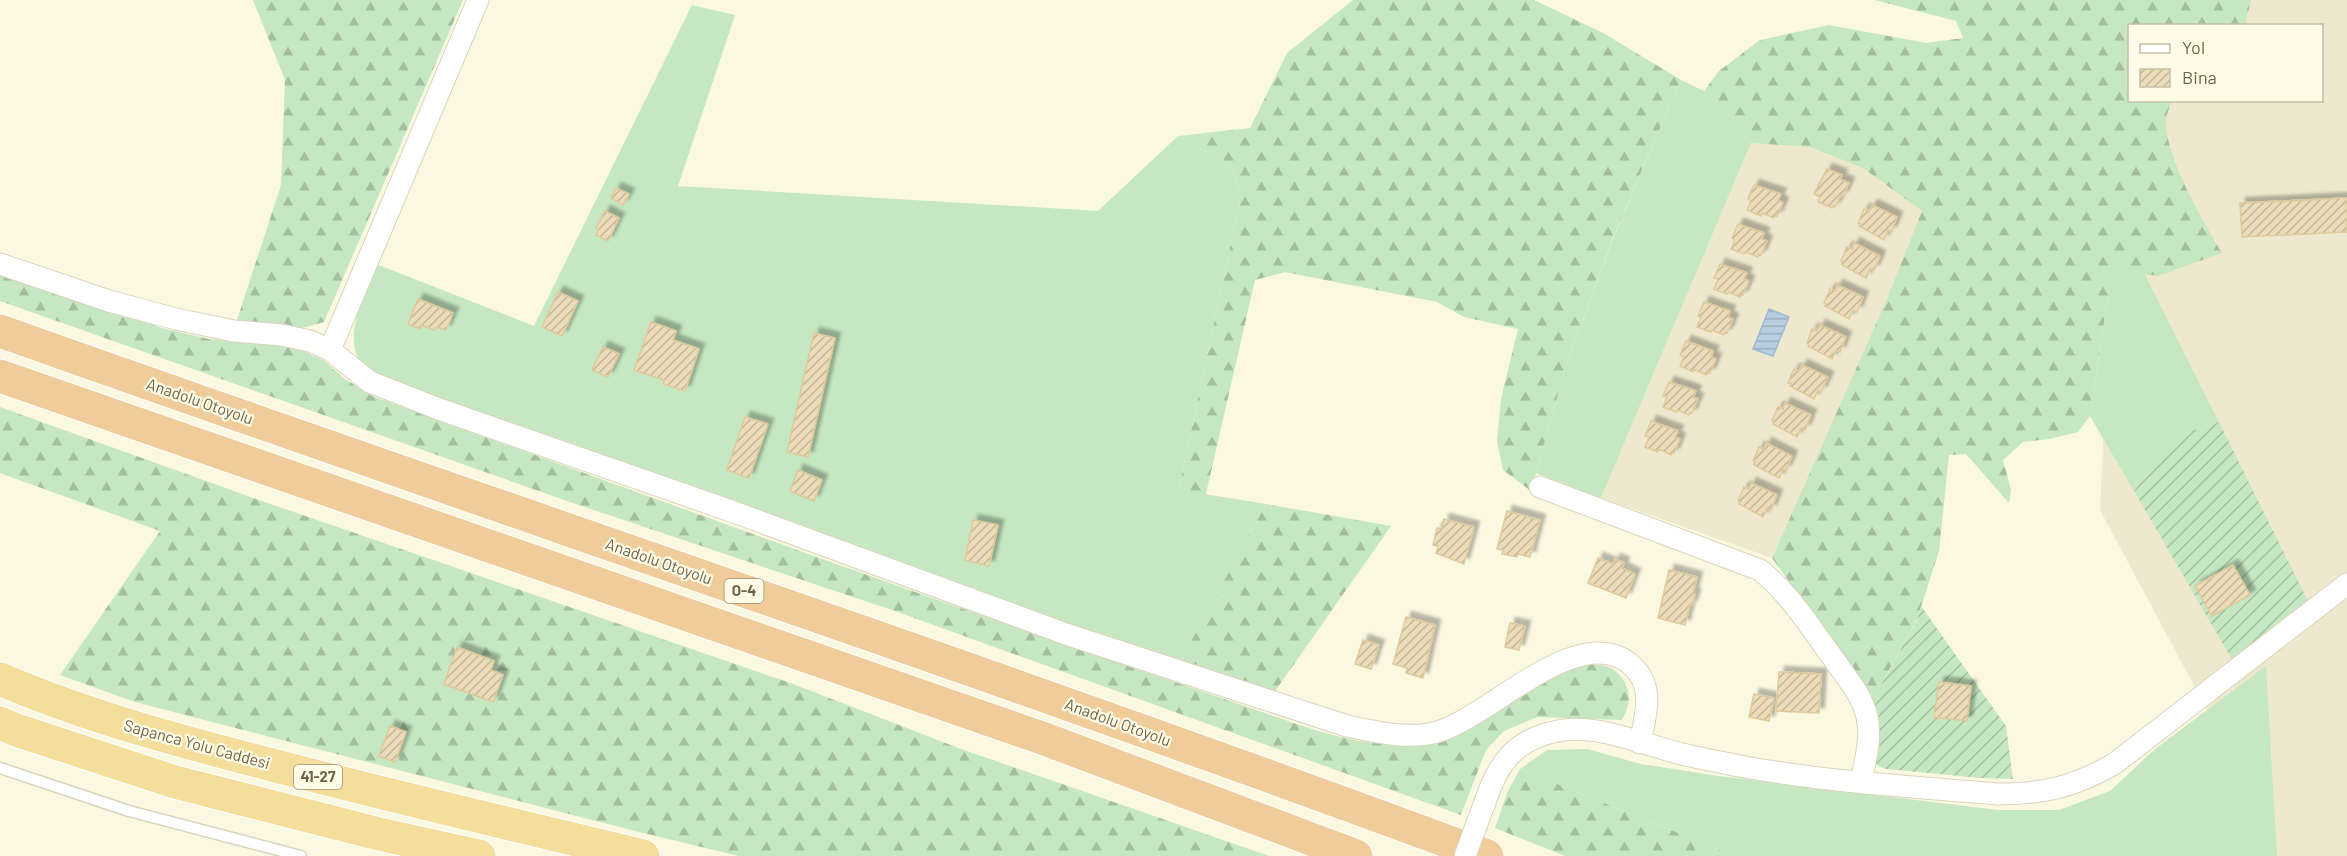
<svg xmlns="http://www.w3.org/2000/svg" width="2347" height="856" font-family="Barlow,sans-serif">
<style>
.residential{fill:#eee9ce;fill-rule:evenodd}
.grass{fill:#c5e7c1}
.forest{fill:url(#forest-firs)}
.garden{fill:url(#garden-furrows)}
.water{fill:url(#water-rules);stroke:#9ebbd3;stroke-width:1.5}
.building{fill:url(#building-hatch);stroke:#e0ca9c;stroke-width:1.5;filter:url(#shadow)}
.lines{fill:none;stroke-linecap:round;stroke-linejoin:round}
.service-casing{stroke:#dbd4bc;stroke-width:13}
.minor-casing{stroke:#dbd4bc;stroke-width:23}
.trunk-casing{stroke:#fff;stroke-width:35}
.motorway-casing{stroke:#fff;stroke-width:35}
.service{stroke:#fff;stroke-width:10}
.minor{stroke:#fff;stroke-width:21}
.trunk{stroke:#f4de9c;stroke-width:33}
.motorway{stroke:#f1cc9b;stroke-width:33}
.minor-bridge-casing{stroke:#dbd4bc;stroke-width:23;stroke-linecap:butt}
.minor-bridge{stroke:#fff;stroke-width:21}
.labels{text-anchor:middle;stroke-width:4.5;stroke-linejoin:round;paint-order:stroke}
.shield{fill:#fefce7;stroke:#9b9179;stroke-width:1.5}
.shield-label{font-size:15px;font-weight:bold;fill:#70634a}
.street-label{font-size:16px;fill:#70634a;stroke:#fefce7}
</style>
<defs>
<pattern id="forest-firs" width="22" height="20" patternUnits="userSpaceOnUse" patternTransform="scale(1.5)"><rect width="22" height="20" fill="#c5e7c1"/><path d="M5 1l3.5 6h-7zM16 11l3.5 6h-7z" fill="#a4bf9f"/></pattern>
<pattern id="garden-furrows" width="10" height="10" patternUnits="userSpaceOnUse" patternTransform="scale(1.5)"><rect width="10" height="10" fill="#c5e7c1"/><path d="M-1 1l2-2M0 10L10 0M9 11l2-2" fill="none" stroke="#a4bf9f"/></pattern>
<pattern id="water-rules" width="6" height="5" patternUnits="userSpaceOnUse" patternTransform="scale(1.5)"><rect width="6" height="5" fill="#b8cfe2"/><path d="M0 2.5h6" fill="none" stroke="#9aacb9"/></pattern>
<pattern id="building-hatch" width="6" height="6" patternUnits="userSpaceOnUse" patternTransform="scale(1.5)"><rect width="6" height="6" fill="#ebddb9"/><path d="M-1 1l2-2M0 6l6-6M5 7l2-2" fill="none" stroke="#c3b798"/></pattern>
<filter id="shadow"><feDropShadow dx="5.5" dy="-5.5" stdDeviation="1.5" flood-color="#0004"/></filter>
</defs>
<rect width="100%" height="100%" fill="#faf8e1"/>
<path class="residential" d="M2123 0H2347V856H2217L2207 710 2100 510ZM2130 26H2322V100H2130Z
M1751 143 1808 147 1863 168 1922 211 1886 301 1772 558 1601 498Z"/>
<path class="grass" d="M692 5 735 15 678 186 1098 211 1178 136 1231 166 1241 195 1179 488 1201 510 1205 494 1266 504 1178 665 399 385C389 380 374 375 365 367 339 343 365 291 376 264L534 326Z
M1681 80 1704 91 1710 109 1751 143 1601 498 1536 473 1566 366 1614 236Z
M2112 269 2144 273 2219 422 2176 436 2134 491 2090 416Z
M2266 666 2277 856H1735L1520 769 1547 750 1587 749 1641 764 1719 776 1998 810H2059L2110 791 2155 749Z"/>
<path class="forest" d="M253 0H463L324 322 302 328 237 320 281 185 285 80Z
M1353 0H1534L1605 34 1681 80 1614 235 1566 366 1531 491 1503 470 1497 441 1501 399 1518 329 1464 317 1437 302 1285 272 1255 280 1202 511 1185 506 1179 488 1241 195 1231 166 1178 136 1250 128 1287 53Z
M1875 0H2251L2245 25 2130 26V100L2172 101C2170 106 2167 113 2166 119 2164 156 2203 221 2222 253L2158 276 2112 269 2090 416 2078 432 2049 439 2023 442 2003 460 2011 490 2009 503 1966 454 1949 455 1939 551 1917 619 1872 701 1861 681 1772 558 1886 301 1922 211 1863 168 1809 147 1751 143 1710 109 1704 91 1719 71 1760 40 1829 25 1926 43 1963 38 1956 21Z
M0 274 162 328 209 339 294 347 323 360 345 379 372 396C618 485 863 575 1110 660 1156 676 1202 691 1248 707 1306 727 1366 752 1429 743 1435 742 1443 742 1449 740 1487 728 1590 625 1624 681 1632 695 1629 706 1622 720L1537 717 1504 731 1486 750 1461 815 892 610 570 502 0 301Z
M0 407 259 500 793 684 961 749 1269 856H739L627 829 135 702 60 675 160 531 0 473Z
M1266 504 1391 526 1273 694 1178 665Z
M1520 769 1735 856H1565L1495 828 1507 793Z"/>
<path class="garden" d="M2219 422 2308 601 2234 663 2134 491 2176 436Z
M1921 606 2006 726 2013 779 1981 778 1886 769 1878 766 1875 762 1872 701 1917 620Z"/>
<path class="water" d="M1769 309 1789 317 1773 356 1753 349Z"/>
<path class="building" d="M1827 169 1842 175 1840 179 1849 183 1843 196 1841 195 1835 207 1833 206 1832 208 1818 202 1820 197 1814 194Z
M1754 185 1781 194 1778 200 1783 203 1777 216 1775 215 1774 218 1762 213 1761 216 1747 210 1751 201 1748 199Z
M616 188 629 194 623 205 611 198Z
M2347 198V232L2242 237 2240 203Z
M1872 205 1897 217 1891 232 1888 230 1884 240 1859 226 1861 224 1858 223 1864 209 1869 211Z
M605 211 619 218 608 241 596 235 599 229 596 228Z
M1738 224 1764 233 1762 239 1767 241 1761 255 1759 254 1758 257 1746 252 1744 254 1731 249 1735 240 1732 238Z
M1854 243 1880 256 1874 270 1870 269 1866 278 1842 265 1841 261 1847 247 1852 249Z
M1720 264 1747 273 1744 279 1749 281 1743 295 1741 294 1740 297 1728 292 1727 294 1714 289 1718 279 1714 278Z
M1837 285 1863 297 1857 312 1853 310 1849 319 1825 306 1826 304 1824 303 1830 289 1835 291Z
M558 292 578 301 562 336 542 327Z
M418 299 453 313 446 330 436 327 434 330 422 325 420 329 408 324Z
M1704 302 1730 311 1728 317 1733 319 1727 333 1725 332 1724 335 1712 330 1711 332 1697 327 1701 317 1698 316Z
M651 322 676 331 673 340 699 349 685 391 663 384 664 380 634 370Z
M1820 325 1846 337 1840 352 1836 350 1832 359 1808 346 1809 344 1807 343 1812 329 1817 331Z
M814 333 835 338 808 457 787 452Z
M1686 341 1713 351 1711 357 1716 359 1710 373 1708 372 1706 375 1694 369 1693 372 1680 366 1684 357 1680 355Z
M603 347 619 354 608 377 592 370Z
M1802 365 1828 377 1821 392 1818 390 1814 399 1790 386 1791 384 1788 383 1794 369 1799 371Z
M1669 382 1696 391 1693 397 1698 399 1692 413 1690 412 1689 415 1677 410 1676 412 1663 407 1667 397 1663 396Z
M1785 403 1811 415 1805 430 1801 428 1797 437 1773 424 1774 422 1772 421 1778 407 1783 409Z
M745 417 768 424 749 478 727 470Z
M1651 421 1678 431 1675 437 1680 439 1674 453 1672 452 1671 455 1659 449 1658 452 1645 447 1649 437 1645 436Z
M1766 443 1792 456 1786 470 1783 469 1779 478 1754 465 1755 462 1753 461 1759 447 1764 449Z
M798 470 822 480 814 501 790 491Z
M1751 483 1777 495 1771 510 1767 508 1763 517 1739 504 1740 502 1738 501 1744 487 1749 489Z
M1507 511 1540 520 1530 557 1518 554 1517 557 1502 554 1503 550 1497 549Z
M1444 519 1474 527 1464 564 1436 553 1438 546 1433 545 1437 528 1442 529Z
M973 520 998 525 989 566 965 560Z
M1598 558 1613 564 1615 559 1624 563 1622 568 1635 574 1626 598 1588 583Z
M2233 565 2250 595 2212 616 2195 586Z
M1669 570 1697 577 1693 593 1695 594 1692 605 1690 604 1685 625 1658 618Z
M1406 617 1435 625 1423 678 1406 673 1407 668 1393 664Z
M1510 623 1525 626 1519 650 1505 647Z
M1363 640 1379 645 1371 669 1355 664Z
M457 647 494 661 491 670 503 675 493 702 444 684Z
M1779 672 1821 674 1819 713 1776 711Z
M1939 682 1971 686 1967 721 1934 717Z
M1754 694 1774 698 1769 721 1749 717Z
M390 726 406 732 395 762 379 756Z"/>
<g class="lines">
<g class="service-casing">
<path id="service" d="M0 768 129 811 301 856"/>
</g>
<g class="minor-casing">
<path id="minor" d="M0 264 109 301 176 319 234 331 282 335 310 341 330 350 370 382 439 409 731 511 1066 634 1347 726C1375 732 1409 740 1437 732 1488 718 1577 622 1629 663 1656 685 1646 713 1640 743
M330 350 478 0
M1540 487 1760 570C1790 594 1810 627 1833 658 1845 676 1863 696 1867 717 1872 738 1865 761 1861 781
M1485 802C1498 763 1515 739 1558 731 1596 723 1645 745 1682 754 1703 759 1724 763 1745 767 1828 782 1914 787 1998 794 2043 794 2074 787 2114 764L2347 584"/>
</g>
<g class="trunk-casing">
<path id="trunk" d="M0 679C88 717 180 741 272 765 395 797 519 826 643 856
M0 723 16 730 175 782 379 834 479 856"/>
</g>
<g class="motorway-casing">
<path id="motorway" d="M0 331C495 507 994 673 1487 856
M0 376 1042 738 1356 856"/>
</g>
<use href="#service" class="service"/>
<use href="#minor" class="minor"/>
<use href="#trunk" class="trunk"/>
<use href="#motorway" class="motorway"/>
<g class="minor-bridge-casing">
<path id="minor-bridge" d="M1465 856 1485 802"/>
</g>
<use href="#minor-bridge" class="minor-bridge"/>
</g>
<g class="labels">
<g class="shield">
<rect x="724.5" y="579" width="39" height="24" rx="4.5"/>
<rect x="294" y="765" width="48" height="24" rx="4.5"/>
</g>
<g class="shield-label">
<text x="744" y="596">O-4</text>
<text x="318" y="782">41-27</text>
</g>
<g class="street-label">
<text transform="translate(200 401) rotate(19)" y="6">Anadolu Otoyolu</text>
<text transform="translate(659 561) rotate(19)" y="6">Anadolu Otoyolu</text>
<text transform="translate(1118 722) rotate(20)" y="6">Anadolu Otoyolu</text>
<text transform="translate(197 744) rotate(15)" y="6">Sapanca Yolu Caddesi</text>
</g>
</g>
<rect x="2128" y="24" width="195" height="78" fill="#fefce7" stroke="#c5bfa8" stroke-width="1.5"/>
<rect x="2140" y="44" width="30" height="9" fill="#ffffff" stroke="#c5bfa8" stroke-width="1.5"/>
<text x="2182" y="54" font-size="18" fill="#70634a">Yol</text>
<rect x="2140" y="69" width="30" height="18" fill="url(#building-hatch)" stroke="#c5bfa8" stroke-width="1.5"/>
<text x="2182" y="84" font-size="18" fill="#70634a">Bina</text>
</svg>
